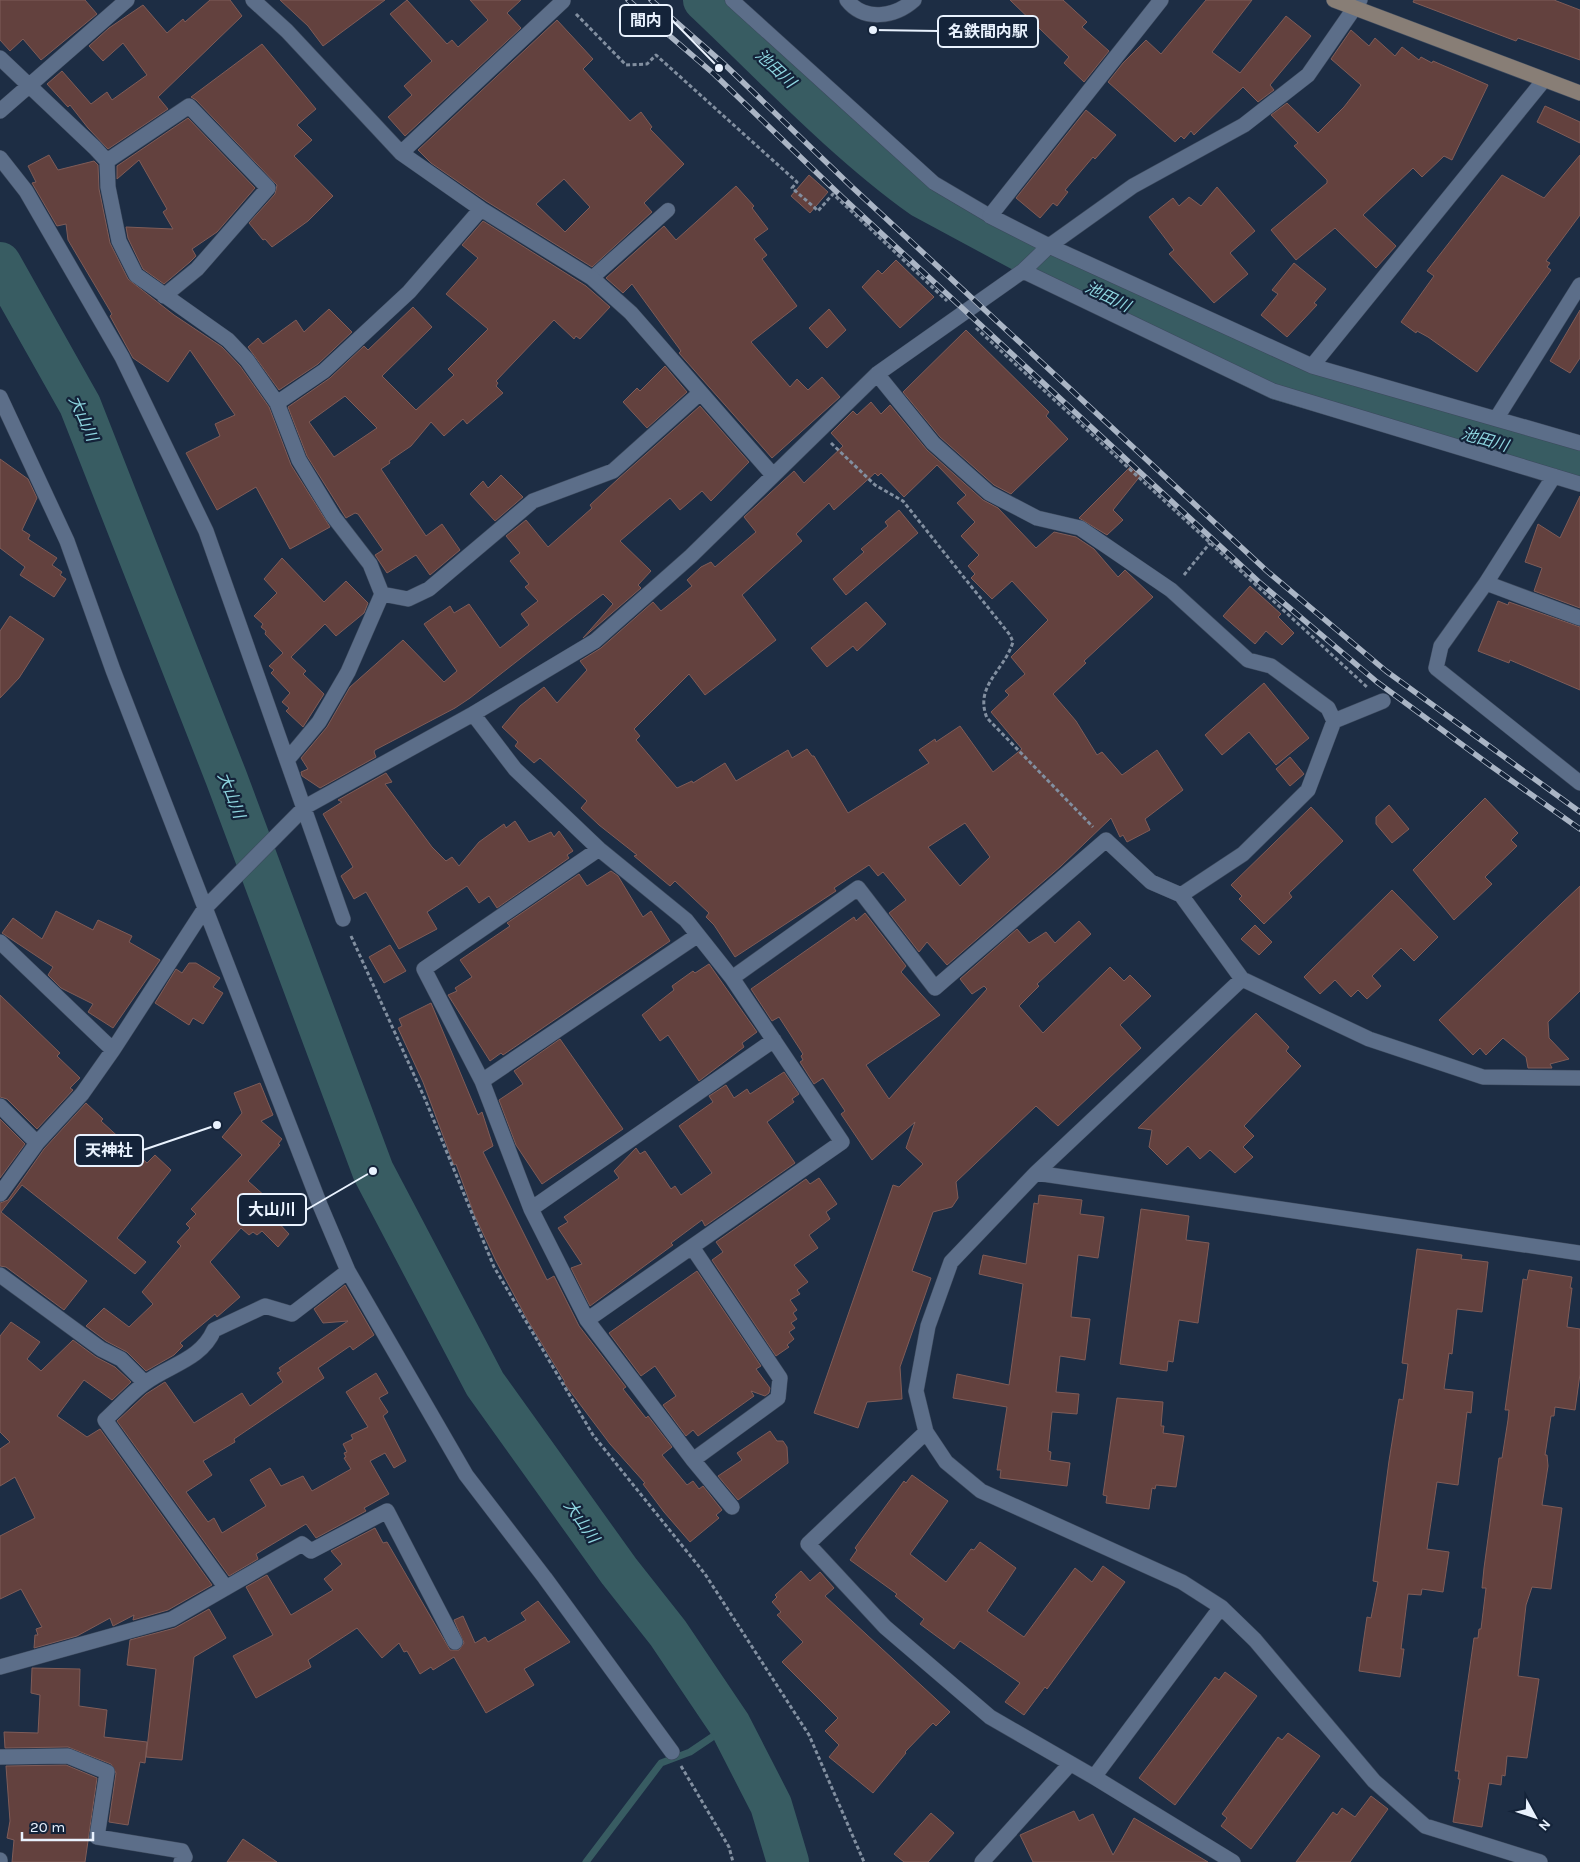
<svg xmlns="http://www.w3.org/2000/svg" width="1580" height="1862" font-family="Karla,'Noto Sans JP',sans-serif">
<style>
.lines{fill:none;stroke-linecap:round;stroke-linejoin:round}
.stream{stroke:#385c62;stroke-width:7}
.river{stroke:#385c62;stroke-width:42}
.building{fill:#63413e;stroke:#7f5c58;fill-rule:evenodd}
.lane-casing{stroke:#3c495d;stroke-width:15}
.street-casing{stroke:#3c495d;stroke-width:16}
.secondary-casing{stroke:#3c495d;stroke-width:16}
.path{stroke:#828fa0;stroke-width:3;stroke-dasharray:4 2.5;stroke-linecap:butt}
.lane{stroke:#5c6e89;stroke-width:14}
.street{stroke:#5c6e89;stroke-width:15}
.secondary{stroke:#887e76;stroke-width:15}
.rail-casing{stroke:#aab5c5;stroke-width:5.5}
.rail{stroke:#142339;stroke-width:4;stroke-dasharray:11;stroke-linecap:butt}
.labels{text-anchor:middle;stroke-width:4.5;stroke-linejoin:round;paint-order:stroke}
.water-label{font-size:16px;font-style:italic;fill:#8ed6e0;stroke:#142339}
.leader{fill:none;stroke:#e9f2fe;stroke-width:2}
.callout-dot{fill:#e9f2fe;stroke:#142339;stroke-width:2}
.callout{fill:#142339;stroke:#e9f2fe;stroke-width:2}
.callout-label{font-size:16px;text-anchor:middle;font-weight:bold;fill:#e9f2fe}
</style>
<rect width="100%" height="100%" fill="#1d2d44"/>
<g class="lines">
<path class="stream" d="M586 1862 661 1763 690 1752 730 1725"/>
<path class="river" d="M704 0C773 65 845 142 922 197L1076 280 1278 379 1580 467
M0 263 80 405 226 777 373 1171 485 1384 619 1571 668 1633 730 1725 771 1805 788 1862"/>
</g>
<path class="building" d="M0 0H85L97 14 41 60 23 39 10 51 0 40Z
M210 0H230L242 16 158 97 168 109 108 149 88 128 70 105 68 107 47 84 62 71 91 104 107 92 112 100 147 75 123 43 103 61 89 46 109 28 143 5 167 33 183 19 185 22Z
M280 0H385L323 46 308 26Z
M407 0 447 44 452 40 458 47 488 20 470 0H521L507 13 521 28 405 136 388 117 412 95 404 86 432 61 390 14Z
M1010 0H1063L1087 22 1082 27 1109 51 1084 82 1064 63 1069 57Z
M1206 0H1252L1212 52 1240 73 1286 16 1311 36 1270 85 1274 90 1258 102 1243 87 1194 135 1191 131 1184 139 1181 136 1175 142 1108 82 1123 63 1146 40 1161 54Z
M1414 0H1554L1580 10V60L1518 38 1516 41 1413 2Z
M557 20 593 59 583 69 630 121 641 112 652 127 650 129 684 164 644 203 652 212 592 267 486 201 431 163 418 150ZM564 179 590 207 565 232 536 204Z
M1351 30 1369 46 1375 38 1395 56 1402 47 1419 60 1421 57 1432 63 1433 61 1488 85 1452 160 1444 156 1422 177 1413 168 1363 215 1396 246 1376 268 1335 228 1296 260 1271 230 1327 183V180L1294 146 1298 143 1271 115 1287 103 1318 133 1344 107 1361 85 1331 59Z
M262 44 316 109 297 125 312 140 294 156 333 196 308 221 272 247 265 239 263 240 249 223 275 194 277 185 196 100 191 97Z
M1545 106 1580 122V143L1537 122Z
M1086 110 1116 135 1095 159 1093 157 1065 190 1068 192 1057 206 1053 203 1040 218 1016 198Z
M188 118 255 188 217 232 192 249 196 256 190 262 164 284 143 269 128 238 126 227 173 229 163 212 167 209 139 160 117 179V166Z
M49 155 58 170 94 161 98 165 99 189 110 243 128 279 174 315 222 347 240 366 269 407 291 465 330 527 290 549 256 487 217 510 186 453 220 436 215 424 235 415 190 350 168 382 133 358 110 316 112 314 68 240 66 224 57 226 32 183 36 182 28 166Z
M1580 155V215L1546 261 1550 263 1547 267 1551 270 1477 372 1428 337 1417 331 1416 333 1401 322 1434 276 1427 271 1502 175 1544 198Z
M809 175 828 192 810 213 791 196Z
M736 186 754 206 752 208 768 229 754 239 767 255 762 259 797 306 751 342 790 387 797 379 808 390 822 377 840 397 772 458 679 353 681 351 632 284 623 293 606 278 664 226 676 240Z
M1217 187 1255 231 1230 253 1248 274 1214 303 1169 254 1174 250 1149 217 1173 198 1179 206 1189 197 1201 206Z
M483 221 586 286 610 307 580 339 576 336 574 339 554 320 496 381 498 383 496 386 503 393 467 424 463 419 444 436 431 422 411 446 389 461 390 463 381 469 426 536 442 524 460 550 430 575 416 555 387 573 375 555 383 550 358 514 355 513 346 518 307 456 288 407 330 378 364 346 368 350 413 307 432 327 382 376 416 410 454 375 448 369 488 329 446 294 478 258 462 245ZM345 396 377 428 334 457 309 422Z
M896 260 934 297 900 328 862 287 878 270 882 274Z
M1294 263 1326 289 1314 303 1317 305 1287 337 1261 315 1278 294 1272 290Z
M329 309 352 332 318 364 279 390 248 347 258 338 263 344 296 320 304 332Z
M829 309 846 330 827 348 809 328Z
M1580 310V358L1570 373 1550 361Z
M966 330 1049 412 1046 416 1068 439 1011 494 994 485 940 437 903 392Z
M665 366 687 392 647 428 623 402 637 388 640 391Z
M871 402 881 414 890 405 927 450 983 500 998 508 1036 548 1054 532 1076 537 1094 549 1118 577 1125 570 1153 597 1084 661 1086 663 1053 694 1076 721 1097 755 1102 752 1122 775 1157 750 1183 790 1145 819 1150 830 1127 842 1123 835 1120 837 1111 818 1061 866 947 965 927 942 919 952 889 913 906 900 883 872 878 876 869 865 834 888 836 891 735 957 714 925 706 917 709 913 675 881 670 886 634 856 637 855 599 825 581 808 587 801 540 758 534 763 515 746 518 742 502 727 520 706 544 687 557 703 587 670 580 661 601 648 653 602 661 611 692 586 687 580 701 567 711 562 715 567 756 532 744 517 794 471 804 483 843 446 831 433 853 411 857 415ZM937 465 966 495 957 503 975 522 961 536 979 555 968 566 975 574 971 578 992 599 1012 581 1048 620 1011 657 1025 674 1005 691 1009 695 991 712 1022 749 993 772 960 726 936 742 935 739 919 750 929 763 848 813 814 756H812L807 749 792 758 788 750 736 781 725 763 693 783 692 781 677 788 636 740 640 736 634 729 689 674 705 695 776 640 742 595 802 541 796 534 829 503 834 510 875 473 878 476 881 473 904 497ZM965 823 990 857 960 886 928 847Z
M700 406 749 462 711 501 702 491 680 510 670 498 620 541 651 571 638 585 641 588 583 638 613 604 603 594 470 698 455 708 375 750 374 752 376 757 320 788 302 776 301 772 308 769 301 758 327 727 350 687 403 640 444 682 457 671 424 624 450 606 454 613 469 604 500 648 529 625 521 614 538 601 525 587 529 584 510 561 520 553 506 536 526 520 548 547 592 508 590 505 618 479Z
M0 459 28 479 37 498 22 530 30 535 28 539 57 558 52 565 62 572 60 575 66 579 54 597 20 575 25 567 0 548Z
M1131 466 1141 475 1113 510 1123 520 1107 535 1079 518Z
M501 475 523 497 495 521 470 494 483 481 488 488Z
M1580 496V608L1534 591 1542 568 1525 562 1538 524 1560 538Z
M899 510 918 533 846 595 833 579 864 552 861 549 888 526 885 522Z
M282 558 324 602 346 581 368 603 364 613 336 636 325 624 291 657 306 671 303 674 324 694 303 727 286 711 289 708 282 702 290 693 271 673 274 670 269 666 283 653 265 634 266 631 261 627 263 624 254 616 277 593 264 579Z
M1250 586 1281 614 1278 617 1294 633 1282 645 1266 631 1255 644 1223 616Z
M1498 601 1508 605 1509 602 1580 627V690L1510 660 1509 663 1478 651Z
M866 602 886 624 857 651 853 646 827 667 811 648Z
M10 616 44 639 19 678 0 698V631Z
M1264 683 1309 738 1276 765 1249 732 1222 755 1205 735Z
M1290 757 1304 774 1290 786 1276 769Z
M386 773 392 782 385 784 432 847 446 861 452 857 459 866 479 842 504 824 506 828 515 821 529 842 551 832 554 837 559 831 573 851 567 855 569 858 497 908 489 896 479 903 467 886 427 912 437 929 399 949 366 892 354 899 341 876 353 867 323 814 342 802 338 800Z
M1485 798 1518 833 1511 840 1517 846 1485 877 1492 884 1454 920 1413 870Z
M1389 805 1409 829 1392 843 1376 824V817Z
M1311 807 1343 841 1289 893 1292 897 1264 924 1239 899 1242 896 1231 885Z
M611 871 618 876 643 917 651 911 670 941 503 1055 501 1053 490 1061 448 995 457 991 455 988 472 977 460 960 510 926 507 923 579 874 587 886Z
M1580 886V991L1548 1022 1549 1038 1569 1059 1550 1064 1552 1068H1528L1526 1057 1503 1038 1486 1055 1480 1048 1473 1055 1439 1020Z
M1392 890 1438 937 1414 961 1401 948 1372 976 1381 986 1367 999 1358 990 1351 997 1335 980 1320 994 1304 977Z
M56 911 93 930 98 920 132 936 129 942 160 960 113 1028 88 1012 93 1004 61 988 48 975 53 967 2 933 13 918 42 939Z
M865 913 906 966 901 972 940 1015 866 1065 889 1099 987 989 984 986 972 994 960 979 1017 929 1029 943 1046 932 1055 943 1079 921 1091 934 1037 984 1039 986 1019 1006 1043 1033 1110 967 1124 981 1130 975 1151 996 1120 1025 1141 1048 1058 1126 1036 1106 956 1182 958 1198 952 1207 933 1212 912 1271 931 1278 900 1367 902 1399 867 1402 858 1428 814 1413 893 1185 899 1187 923 1164 906 1148 915 1122 872 1160 841 1114 845 1111 823 1078 814 1084 800 1062 803 1060 801 1056 803 1054 779 1017 772 1021 751 989 854 917 856 921Z
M1255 925 1272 942 1259 955 1241 939Z
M390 945 406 971 384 983 369 957Z
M189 963H196L220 978 213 987 223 993 203 1024 193 1018 189 1025 155 1003 176 969 182 973Z
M709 964 757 1032 742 1043 744 1047 699 1081 668 1035 660 1041 642 1015 674 990 672 986 693 971 695 973Z
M0 995 60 1053 57 1056 80 1078 70 1088 73 1090 37 1129 7 1099 0 1097Z
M431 1003 478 1115 482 1112 493 1146 483 1152 547 1280 554 1276 579 1326 626 1387 623 1389 646 1418 648 1416 672 1447 662 1455 687 1485 693 1481 699 1489 703 1486 722 1510 716 1515 719 1518 690 1542 664 1512 643 1484 645 1483 610 1444 564 1383 565 1382 527 1319 496 1261 474 1214 456 1164 454 1165 423 1082 398 1028 402 1026 399 1019Z
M1256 1013 1289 1047 1286 1051 1301 1066 1244 1126 1254 1136 1243 1147 1253 1157 1235 1173 1210 1150 1200 1159 1188 1146 1167 1165 1149 1147 1152 1130 1138 1128Z
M560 1039 623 1129 542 1184 516 1145 499 1100 523 1084 514 1071Z
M784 1072 799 1094 792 1099 794 1102 767 1122 795 1163 705 1226 702 1220 671 1243 673 1245 590 1306 571 1268 582 1264 558 1228 568 1222 564 1217 619 1178 614 1171 636 1148 640 1154 645 1151 671 1189 675 1186 681 1195 712 1173 679 1126 713 1102 709 1096 726 1085 734 1098 747 1089 750 1094Z
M260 1083 273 1115 261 1121 282 1139 278 1144 280 1145 248 1181 275 1205 271 1210 276 1215 274 1218 289 1234 278 1247 262 1231 257 1235 253 1232 249 1235 241 1228 210 1262 240 1297 217 1317 215 1314 180 1343 183 1346 174 1355 146 1371 127 1352 106 1341 86 1326 104 1308 129 1327 153 1304 142 1292 181 1246 177 1242 190 1228 186 1224 196 1214 191 1209 242 1155 222 1137 242 1113 234 1093Z
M86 1103 103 1119 101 1121 147 1163 155 1155 171 1170 117 1238 146 1262 135 1274 22 1185 1 1212 87 1281 64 1310 6 1267 0 1266V1203L8 1200 44 1149Z
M0 1119 25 1144 0 1178Z
M819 1178 837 1204 826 1212 830 1219 809 1235 818 1248 794 1265 808 1282 797 1290 800 1294 790 1300 797 1310 793 1313 797 1319 791 1323 795 1328 789 1332 794 1339 787 1345 789 1347 776 1356 712 1260 723 1252 716 1242 806 1179 810 1184Z
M1039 1195 1082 1200 1080 1214 1104 1217 1098 1258 1078 1255 1071 1317 1090 1319 1085 1360 1060 1356 1056 1392 1079 1394 1077 1414 1052 1412 1048 1451 1051 1452 1050 1460 1070 1463 1067 1486 1000 1478 1001 1470H997L1007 1407 953 1398 957 1374 1009 1385 1023 1284 979 1274 983 1255 1026 1264 1034 1203 1038 1204Z
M1141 1209 1189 1216 1186 1240 1209 1243 1198 1323 1179 1320 1173 1362 1168 1361 1167 1371 1120 1364Z
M1417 1249 1462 1255 1461 1259 1488 1262 1482 1312 1457 1309 1452 1354 1449 1353 1444 1389 1473 1392 1471 1413 1467 1412 1458 1485 1437 1482 1427 1549 1449 1552 1443 1592 1422 1589 1421 1595 1408 1594 1401 1649H1404L1400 1677 1359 1671 1367 1617 1371 1618 1378 1582 1373 1581 1389 1461 1399 1399 1403 1400 1408 1364 1402 1363Z
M1529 1270 1572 1277 1570 1288H1572L1567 1327 1580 1329V1374L1575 1410 1555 1407 1554 1416H1551L1545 1455H1547L1548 1466 1542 1505 1562 1508 1551 1589 1532 1587 1526 1605 1518 1676 1539 1679 1527 1758 1507 1756 1505 1776 1502 1775 1501 1785 1489 1783 1482 1827 1453 1822 1460 1779H1458L1459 1771H1455L1474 1638H1478L1479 1629H1481L1486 1588H1482L1484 1568 1499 1458H1502L1508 1420 1509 1410H1505L1523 1279 1527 1280Z
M697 1271 761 1366 756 1369 770 1388 769 1393 765 1396 751 1391 754 1396 698 1436 693 1430 686 1436 663 1405 676 1396 655 1366 641 1376 609 1333Z
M345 1285 374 1335 353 1350 350 1346 318 1368 324 1378 234 1439 235 1442 203 1461 212 1475 186 1492 208 1522 214 1518 222 1533 266 1506 250 1480 270 1468 281 1486 303 1476 312 1491 351 1469 344 1458 346 1457 344 1453 347 1452 343 1444 353 1439 351 1435 368 1427 346 1392 376 1373 388 1393 379 1398 388 1412 383 1416 406 1461 394 1468 385 1453 370 1461 389 1494 364 1508 366 1511 316 1538 306 1524 256 1554 258 1559 229 1576 117 1421 146 1394 165 1382 194 1423 242 1393 250 1406 283 1382 277 1373 281 1371 279 1368 348 1321 323 1323 314 1309Z
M11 1322 40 1342 27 1359 41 1371 73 1340 96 1357 115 1367 131 1382 112 1400 84 1380 57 1416 87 1437 100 1429 212 1585 168 1610 133 1620 134 1615 113 1626 110 1618 77 1636 34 1648 35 1635H38L36 1629 42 1627 21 1589 0 1599V1536L35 1518 15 1477 0 1486V1449L10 1442 0 1432V1336Z
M1117 1398 1163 1402 1161 1426H1164L1163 1433 1184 1436 1176 1487 1156 1485 1155 1489 1152 1488 1149 1509 1106 1503 1107 1496 1103 1495Z
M770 1431 777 1441H783L787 1447 788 1463 738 1500 718 1476 742 1460 737 1453Z
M912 1475 948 1501 910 1554 946 1582 971 1549 974 1550 980 1542 1016 1568 987 1611 1024 1637 1075 1568 1092 1582 1103 1566 1125 1582 1047 1689 1045 1687 1024 1715 1005 1702 1020 1683 960 1641 954 1649 920 1624 924 1619 895 1596 897 1594 850 1560 857 1550 855 1548 904 1481 906 1483Z
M375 1528 383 1543 387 1542 450 1650H459L464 1643 454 1620 463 1616 475 1643 485 1637 488 1642 526 1620 521 1613 538 1601 570 1642 524 1669 534 1685 486 1713 454 1657 433 1670 431 1667 420 1674 407 1651 404 1652 399 1643 382 1658 357 1628 308 1660 311 1667 256 1698 233 1656 273 1635 246 1587 267 1575 291 1615 333 1590 324 1579 342 1564 331 1551Z
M801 1571 810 1581 820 1572 834 1588 825 1596 950 1712 936 1726 933 1723 905 1752 906 1753 873 1793 829 1757 839 1745 825 1731 838 1718 782 1662 803 1642 777 1615 781 1612 772 1602 777 1597 775 1595Z
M209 1609 226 1638 194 1657 182 1760 146 1757 156 1669 127 1665 130 1640 175 1628Z
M32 1668 80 1669 79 1706 107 1710 104 1737 147 1742 145 1763 140 1762 128 1825 109 1822 116 1773 111 1764 68 1747 5 1748 4 1732 38 1733 40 1695 31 1693Z
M1225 1672 1257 1696 1175 1805 1139 1778 1215 1677 1219 1680Z
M1288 1733 1320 1756 1251 1849 1221 1826 1227 1818 1222 1814 1278 1737 1282 1740Z
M66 1765 97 1778 85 1862H12L14 1840 7 1838 10 1821 6 1766Z
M1371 1796 1388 1809 1350 1862H1296L1333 1812 1337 1815 1342 1808 1355 1817Z
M1074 1811 1079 1821 1093 1814 1113 1855 1134 1818 1208 1862H1033L1020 1835Z
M931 1813 954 1833 928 1862H904L894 1854Z
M243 1839 277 1862H227Z"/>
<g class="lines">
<g class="lane-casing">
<path id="lane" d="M732 0 934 183 990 216
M592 278 668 210"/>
</g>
<g class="street-casing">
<path id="street" d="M253 0 287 31 401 153 481 209 592 278 631 313 772 474
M847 0C864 22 895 17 914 0
M1161 0 990 216 1049 246 1312 366 1580 443
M0 58 95 148 107 161 108 187 119 241 136 275 228 340 247 360 277 403 299 460 333 516 370 564 382 594 348 672 319 722 288 759
M0 111 127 0
M401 153 563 1
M0 158 26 191 122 357 206 531 343 919
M107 161 189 106 268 188 197 269 164 296
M1023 271 1273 391 1580 484
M1312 366 1544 80
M877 374 933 443 989 493 1037 518 1080 528 1171 590 1248 660 1271 666 1328 708 1334 721 1308 790 1243 854 1181 895
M0 397 67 541 113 670 320 1205 348 1271 466 1475 545 1578 672 1752
M277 403 324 371 409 292 481 209
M1496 419 1580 285
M1554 476 1486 583 1441 646 1436 668 1580 783
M1486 583 1580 618
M382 594 408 599 429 589 533 501 613 471 700 393
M473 714 515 769 599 849 686 920 732 978 842 1142 587 1320
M1334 721 1383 701
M599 849 424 969 482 1081 531 1209 587 1320 693 1460 732 1507
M0 942 113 1050
M732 978 858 888 935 988 1106 840 1151 882 1181 895 1242 979
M482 1081 698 935
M0 1106 37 1143
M1036 1173 1242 979 1369 1039 1483 1077 1580 1078
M0 1194 37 1143 82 1094 113 1050 205 908 305 807 473 714 595 641 691 556 877 374 1023 271 1049 246 1133 186 1244 125 1308 75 1360 0
M531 1209 774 1040
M692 1247 780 1378 778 1398 693 1460
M0 1275 101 1349 121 1359 145 1383
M926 1432 808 1544 885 1627 990 1717 1094 1777 1233 1862
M226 1588 105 1420C118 1408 131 1393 145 1383 169 1365 201 1360 214 1330L265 1306 292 1314 348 1271
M0 1667 172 1619 302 1544 311 1551 387 1511 455 1642
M0 1757 68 1756 107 1772 97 1837 182 1851 185 1857 181 1862
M1094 1777 1221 1607
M0 1860V1862
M982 1862 1070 1764
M1540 1862 1425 1826 1374 1781 1255 1640 1221 1607 1182 1582 981 1491 946 1462 926 1432 916 1391 928 1326 951 1262 1036 1173 1580 1253"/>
</g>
<g class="secondary-casing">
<path id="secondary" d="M1334 0 1580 93"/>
</g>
<path class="path" d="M576 14 626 65 647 64 656 55 797 182 792 188 815 208 818 211 833 194 947 301
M976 328 1367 687
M831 443 875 485 903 501 1010 635 1013 642C1004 671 974 686 987 718L1093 827
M1184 575 1210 543
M351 936 425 1099 494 1267 593 1435 705 1574 809 1735 864 1862
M681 1766 729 1847 733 1862"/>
<use href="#lane" class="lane"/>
<use href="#street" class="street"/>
<use href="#secondary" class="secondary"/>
<g class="rail-casing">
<path id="rail" d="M628 0 714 74 842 197 1259 582 1377 682 1491 766 1580 829
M651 0 723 63 852 187 1268 572 1386 671 1580 812"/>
</g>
<use href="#rail" class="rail"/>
</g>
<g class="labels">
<g class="water-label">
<text transform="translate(776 68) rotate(43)" y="6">池田川</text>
<text transform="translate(1108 296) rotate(26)" y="6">池田川</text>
<text transform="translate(84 418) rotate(66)" y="6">大山川</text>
<text transform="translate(1485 439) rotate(16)" y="6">池田川</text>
<text transform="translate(232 795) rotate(69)" y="6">大山川</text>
<text transform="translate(582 1521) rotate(55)" y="6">大山川</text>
</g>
</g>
<path class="leader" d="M719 68L672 20M873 30L938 31M217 1125L143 1150M373 1171L306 1210"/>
<g class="callout-dot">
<circle cx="719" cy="68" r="5"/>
<circle cx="873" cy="30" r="5"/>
<circle cx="217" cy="1125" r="5"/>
<circle cx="373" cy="1171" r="5"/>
</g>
<g class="callout">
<rect x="620" y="5" width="52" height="31" rx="5"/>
<rect x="938" y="16" width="100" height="31" rx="5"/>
<rect x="75" y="1135" width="68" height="31" rx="5"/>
<rect x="238" y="1194" width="68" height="31" rx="5"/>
</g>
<g class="callout-label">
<text x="646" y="26">間内</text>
<text x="988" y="37">名鉄間内駅</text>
<text x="109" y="1156">天神社</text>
<text x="272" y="1215">大山川</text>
</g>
<g transform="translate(1535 1817) rotate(130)" stroke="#142339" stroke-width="4" paint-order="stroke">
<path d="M0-4L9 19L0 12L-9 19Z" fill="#e9f2fe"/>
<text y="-8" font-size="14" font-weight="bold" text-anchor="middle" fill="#e9f2fe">N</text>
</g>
<path d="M22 1832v8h71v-8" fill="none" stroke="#e9f2fe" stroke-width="2.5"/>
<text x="30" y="1832" font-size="15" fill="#e9f2fe" stroke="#142339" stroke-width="4" paint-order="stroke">20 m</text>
</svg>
